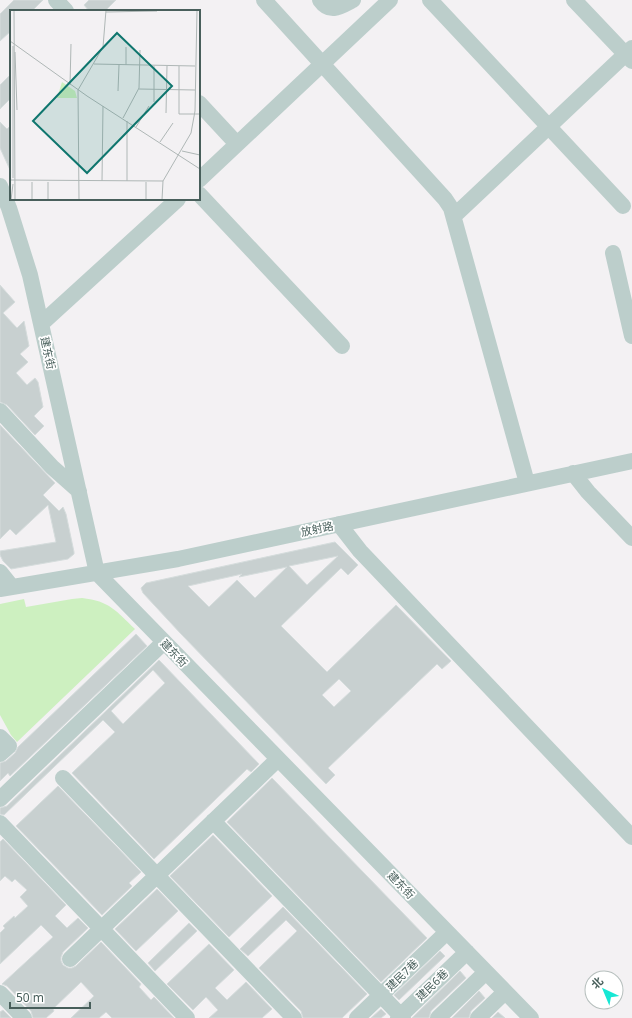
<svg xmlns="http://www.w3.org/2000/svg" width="632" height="1018" font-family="'Noto Sans','Noto Sans SC',sans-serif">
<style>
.green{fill:#cdf0c0}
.building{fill:#c8d0d0;stroke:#d5dcdc;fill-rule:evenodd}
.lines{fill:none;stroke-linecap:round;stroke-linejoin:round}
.minor{stroke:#bccecb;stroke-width:16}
.labels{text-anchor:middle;stroke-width:3.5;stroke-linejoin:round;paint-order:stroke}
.street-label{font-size:11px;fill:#485f5b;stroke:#fff}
.inset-road{fill:none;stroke:#afb7b6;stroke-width:1}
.view{fill:#0f766e;fill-opacity:0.15;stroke:#0f766e;stroke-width:2}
.inset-edge{fill:none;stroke:#485f5b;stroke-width:2}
</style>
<rect width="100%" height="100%" fill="#f3f1f3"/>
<path class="green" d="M82 598C110 601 116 611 135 629L17 742 11 735 0 715V604L24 599 26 607 72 599Z"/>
<path class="building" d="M14 0H43L32 11H11V31L0 41V14Z
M89 0H116L105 11H89L84 5Z
M11 74V98L0 109V85Z
M0 122 7 129 11 125V172L0 148Z
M0 285 15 302 3 313 17 328 24 321 29 346 20 354 28 362 16 373 27 385 35 378 38 382 43 407 34 416 44 426 35 435 7 405 0 402Z
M0 425 55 483 43 495 59 511 63 507 66 514 74 552V554L68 559 11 569 3 561 0 555V551L56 542 48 505 16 535 10 529 0 539Z
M335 542 358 565 348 575 341 568 281 626 327 672 396 605 451 661 442 669 437 664 328 768 335 775 326 784 181 634 143 593 141 588 146 583ZM338 556 307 585 289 566ZM287 567 255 598 237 580 209 607 188 586 242 574 239 577ZM339 679 351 691 334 707 322 695Z
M136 634 147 646 10 776 8 773 0 781V763L6 761 15 753 18 747Z
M159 660 259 764 251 772 247 769 154 859 72 773 115 732 103 720 4 815 0 814V808L7 806ZM153 670 165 683 123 724 111 711Z
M272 778 427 938 381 982 227 822Z
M58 786 141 872 129 883 132 886 102 915 16 826Z
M213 835 272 896 229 937 170 876Z
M3 839 66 905 55 916 67 928 78 918 88 928 63 952 61 957V961L63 965 68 968H72L76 966 101 942 141 984 139 987 151 1000 154 997 174 1018H112L106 1012 99 1018H71L94 996 81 982 53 1009 54 1011 46 1018H33L31 1011 7 986 2 984 53 937 41 925 0 964V933L5 928 3 926 14 916 15 918 28 906 20 897 27 890 15 879 12 882 5 876 0 881V842Z
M157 889 178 911 136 951 115 929Z
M283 907 367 994 342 1018H303L301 1011 259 968 297 931 286 920 248 956 240 949Z
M189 923 197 931 155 971 148 963Z
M209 944 234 970 215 988 227 1000 246 982 272 1009 262 1018H209L218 1010 206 997 193 1010 167 984Z
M440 951 445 956 399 1000 394 995Z
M460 971 466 978 431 1011 429 1018H412Z
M479 991 485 998 471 1011 469 1018H452Z
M381 1009 386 1014 381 1018H371Z
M3 1010 11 1018H0V1012Z
M498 1012 505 1018H492Z"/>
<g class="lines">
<path class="minor" d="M56 0 66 11
M264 0 445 199 451 208 527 483
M320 0C330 14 340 7 353 0
M430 0 623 206
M574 0 632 61
M199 103 237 144
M199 180 390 0
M0 186 9 208 30 275 97 573 531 1018
M199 194 342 346
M454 216 632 48
M613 253 632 336
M41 324 178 199
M0 411 52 467 79 491
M573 473 588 492 632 538
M339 524 360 551 632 837
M0 572 12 587
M0 589 178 559 632 461
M0 737 9 746 0 754
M63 778 294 1018
M0 799 164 642
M213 821 403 1018
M0 823 187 1018
M70 959 278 759
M0 993 24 1018
M357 1018 447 932
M398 1018 467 952
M438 1018 486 972
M478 1018 505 992"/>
</g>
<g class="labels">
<g class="street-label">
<text transform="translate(48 353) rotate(77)" y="4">建东街</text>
<text transform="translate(317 529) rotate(-12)" y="4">放射路</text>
<text transform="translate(174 653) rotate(46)" y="4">建东街</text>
<text transform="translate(401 885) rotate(46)" y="4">建东街</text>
<text transform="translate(402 975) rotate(-44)" y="4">建民7巷</text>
<text transform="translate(432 985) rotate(-44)" y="4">建民6巷</text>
</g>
</g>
<g transform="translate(10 10)">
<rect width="190" height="190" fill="#f3f1f3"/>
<path d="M52 72 65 81 67 88H47Z" fill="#cdf0c0"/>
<path class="inset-road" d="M4 0 5 190M96 2 147 1M0 31 77 86 190 159M5 42 7 100M84 54 185 56M116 55V37M169 56V104H190M60 75 61 34M129 79 185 80M108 81 109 55M144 92V56M156 103 157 56M113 108 129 78 130 40M126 117 139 96M150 132 163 113M172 141 190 145M3 168V36M0 170 153 171M92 171 93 96M117 171V111M22 172V190M38 172V190M1 190 3 174M69 190 68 80 93 37 96 0M113 190H152L153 171 181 123 185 101 187 0M136 190V172"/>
<path class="view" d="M107 23 162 76 77 163 23 111Z"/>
<rect width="190" height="190" class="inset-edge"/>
</g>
<g transform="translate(604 990) rotate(316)"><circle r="19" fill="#ffffff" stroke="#b6bfbd"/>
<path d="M0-3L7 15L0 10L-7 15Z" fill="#17e7d4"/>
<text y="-6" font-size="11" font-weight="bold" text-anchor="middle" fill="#485f5b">北</text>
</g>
<path d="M10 1002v6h80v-6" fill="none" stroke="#485f5b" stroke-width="2"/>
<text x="16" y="1002" font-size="12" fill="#485f5b" stroke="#ffffff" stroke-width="3" paint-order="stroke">50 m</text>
</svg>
